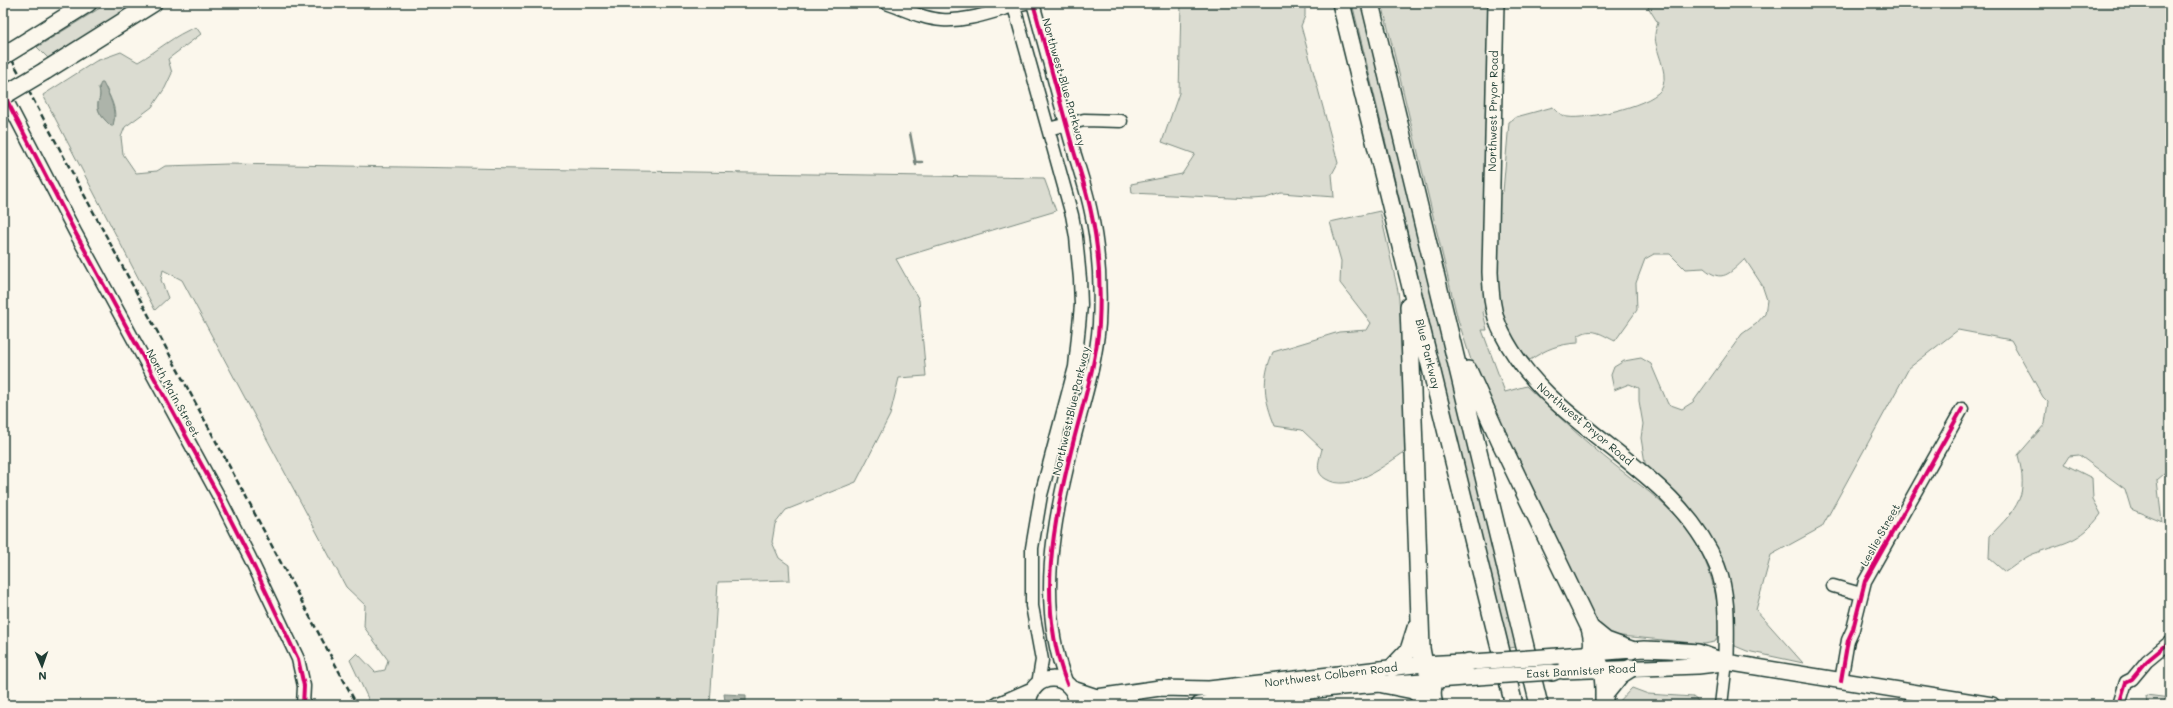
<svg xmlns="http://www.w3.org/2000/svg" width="2173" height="708" font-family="Mali,sans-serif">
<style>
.green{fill:#dbdcd1;stroke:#7d8c82;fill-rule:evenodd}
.water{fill:#adb4aa;stroke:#74847b}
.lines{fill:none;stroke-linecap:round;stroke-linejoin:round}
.stream{stroke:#74847b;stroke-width:2.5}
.minor-casing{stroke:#1f3d34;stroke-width:15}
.major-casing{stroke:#1f3d34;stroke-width:18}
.highway-casing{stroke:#1f3d34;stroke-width:20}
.minor{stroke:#fbf7ec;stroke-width:12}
.major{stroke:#fbf7ec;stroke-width:15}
.highway{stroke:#fbf7ec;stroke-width:17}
.rail{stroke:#1f3d34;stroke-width:2.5;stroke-dasharray:6 3;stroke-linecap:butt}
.major-bridge-casing{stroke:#1f3d34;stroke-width:18;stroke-linecap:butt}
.highway-bridge-casing{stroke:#1f3d34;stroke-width:20;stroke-linecap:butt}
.major-bridge{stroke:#fbf7ec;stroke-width:15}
.highway-bridge{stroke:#fbf7ec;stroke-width:17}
.cycleway-casing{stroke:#fbf7ec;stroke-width:6}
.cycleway{stroke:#d6006c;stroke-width:4}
.labels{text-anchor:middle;stroke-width:3.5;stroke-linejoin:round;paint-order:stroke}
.street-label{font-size:11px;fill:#1f3d34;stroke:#fbf7ec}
</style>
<rect width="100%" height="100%" fill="#fbf7ec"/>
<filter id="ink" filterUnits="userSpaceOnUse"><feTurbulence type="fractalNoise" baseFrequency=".025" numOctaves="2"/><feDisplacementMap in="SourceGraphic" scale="8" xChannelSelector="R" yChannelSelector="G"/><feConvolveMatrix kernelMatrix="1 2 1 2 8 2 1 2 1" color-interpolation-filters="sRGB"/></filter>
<g filter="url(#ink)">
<path class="green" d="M108 3H139L48 58 37 47Z
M1181 3H1302L1305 5V16L1301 26 1338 163 1332 174 1334 197 1281 193 1266 198 1250 199 1132 193 1131 184 1182 174 1195 154 1162 142 1179 93Z
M1352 3H1362L1518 647 1508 648Z
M1382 3H1489L1486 95V304L1483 312 1487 330H1482L1505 392 1526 386C1549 407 1571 429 1595 449 1641 489 1687 510 1709 571 1713 584 1717 598 1718 612 1718 622 1720 634 1715 642L1704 644 1611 635 1599 629 1472 363 1458 320Z
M1649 3H2170V469L2157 480 2162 522 2131 509 2125 489 2079 455 2069 456 2064 464 2092 478 2093 499 2101 514C2080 543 2065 542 2033 554 2023 558 2015 566 2005 572L1989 558 1990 536C2018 507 2029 497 2018 455L2045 424 2048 402 2043 397 2011 340 1958 330 1909 368 1822 527 1771 555 1756 610 1803 663 1747 651 1735 646 1720 560 1646 469 1641 438 1643 424 1639 401V388L1629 384 1614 390 1611 375 1614 367 1624 361 1641 358 1651 364 1668 404 1682 409 1693 402 1742 334 1756 324 1765 314 1767 300 1762 285 1745 259C1730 273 1722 284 1704 268L1685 269 1670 254H1654L1645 259 1636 283 1637 310 1615 341C1602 335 1592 326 1578 336V343C1559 344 1546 349 1530 360 1487 328 1497 246 1496 197L1503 192 1509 122 1516 117 1553 107C1557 111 1562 117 1568 117 1585 120 1658 105 1663 86 1668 69 1655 52 1655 35 1655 31 1657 26 1658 23L1648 7Z
M196 27 201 34 168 59 172 73 165 88 152 107 125 127 121 137 123 154 136 173 157 171 165 166 228 164 1044 178 1056 211 896 259 919 300 926 376 899 378 890 415 856 482 786 510 775 524 772 542 779 558 789 565 790 580 718 582 710 705H371L350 660 357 653 375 672 385 670 388 660 364 627 365 605 346 587 182 280 163 270 161 280 168 298 155 310 43 95 96 61 121 52 138 62C159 50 174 35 196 27ZM98 87 106 88C111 99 120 115 111 126 105 120 96 112 98 103 100 97 101 94 98 87Z
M1380 211 1398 291 1402 328 1406 451C1386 464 1350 494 1326 479 1314 472 1319 461 1322 449L1302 430 1275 426C1264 399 1261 379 1273 352L1339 332 1367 330 1371 323 1340 283 1341 261 1330 222Z
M1632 688 1648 694 1693 697 1703 705H1616Z
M2146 695 2170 698V705H2147Z"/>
<path class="water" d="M101 83H103C110 97 117 110 113 126H111C105 120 97 113 98 104 98 101 100 99 100 95 100 90 98 88 101 83Z
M724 694 746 695V701H725Z"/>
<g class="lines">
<path class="stream" d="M910 133 916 165
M915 162H922"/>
<g class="minor-casing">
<path id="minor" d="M886 3C904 9 923 19 942 20 971 22 998 9 1026 3
M1013 3 1072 215 1076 237 1080 279 1081 305 1075 367 1041 495 1032 548V606L1042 660 1038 684
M1033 3C1045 48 1058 93 1070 138 1077 163 1086 187 1091 212 1099 248 1101 287 1099 324 1096 365 1083 403 1073 443 1053 524 1036 604 1067 684
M3 93 75 232 218 495 250 558 298 659 304 686 303 705
M1048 129 1084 120 1121 121
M1833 586 1861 594
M1841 681 1848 640 1853 629 1865 581 1962 409
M1721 705 1726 662
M2119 705 2126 682 2132 679 2147 661 2170 642"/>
</g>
<g class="major-casing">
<path id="major" d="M1496 3 1490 272C1491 292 1492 314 1502 333 1550 431 1675 464 1717 566 1729 596 1726 631 1726 662
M1558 656 1644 649 1669 650 1698 652 1726 662 1992 705
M1563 671 1698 666 1723 663
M1073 689 1097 697 1160 688 1209 689 1423 664 1462 662
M998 705 1032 690
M1028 705C1030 671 1074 670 1077 705
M1199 705 1341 687 1477 677"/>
</g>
<g class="highway-casing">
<path id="highway" d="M1341 3 1514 705
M1370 3 1539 705
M29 40 88 3
M45 71 153 3
M1409 306 1421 648C1423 661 1425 670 1436 679
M1468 370 1500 441 1590 628C1600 664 1578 661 1552 672
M1590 628 1606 641 1631 650
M1591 653C1606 665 1604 687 1604 705
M1392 668 1409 650 1416 628
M1383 684 1413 690 1433 705
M1604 695 1620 675 1631 668
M1434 705C1426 676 1445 668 1469 662"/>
</g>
<use href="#minor" class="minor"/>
<use href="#major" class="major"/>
<use href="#highway" class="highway"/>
<path class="rail" d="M3 43 357 705"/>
<g class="major-bridge-casing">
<path id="major-bridge" d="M1473 662 1558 656
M1477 677 1552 672"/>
</g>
<g class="highway-bridge-casing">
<path id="highway-bridge" d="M3 56 29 40
M3 96 45 71"/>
</g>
<use href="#major-bridge" class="major-bridge"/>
<use href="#highway-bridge" class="highway-bridge"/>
<g class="cycleway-casing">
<path id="cycleway" d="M1033 3C1045 48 1058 93 1070 138 1077 163 1086 187 1091 212 1099 248 1101 287 1099 324 1096 365 1083 403 1073 443 1053 524 1036 604 1067 684
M3 93 75 232 218 495 250 558 298 659 304 686 303 705
M1841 681 1848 640 1853 629 1865 581 1962 409
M2119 705 2126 682 2132 679 2147 661 2170 642"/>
</g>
<use href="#cycleway" class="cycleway"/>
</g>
</g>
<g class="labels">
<g class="street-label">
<text transform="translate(1064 82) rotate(74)" y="4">Northwest Blue Parkway</text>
<text transform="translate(1493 111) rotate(-89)" y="4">Northwest Pryor Road</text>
<text transform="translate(1428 354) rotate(76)" y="4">Blue Parkway</text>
<text transform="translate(173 393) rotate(61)" y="4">North Main Street</text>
<text transform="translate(1071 411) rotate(-77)" y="4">Northwest Blue Parkway</text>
<text transform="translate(1585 424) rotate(40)" y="4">Northwest Pryor Road</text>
<text transform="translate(1880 535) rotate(-61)" y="4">Leslie Street</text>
<text transform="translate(1581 671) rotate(-3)" y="4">East Bannister Road</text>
<text transform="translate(1331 675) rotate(-7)" y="4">Northwest Colbern Road</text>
</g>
</g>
<rect width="2173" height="708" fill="none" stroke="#fbf7ec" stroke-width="16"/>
<rect x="8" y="8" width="2157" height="692" fill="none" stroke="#1f3d34" stroke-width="1.5" filter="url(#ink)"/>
<g transform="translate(42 666) rotate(178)" stroke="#fbf7ec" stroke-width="3" paint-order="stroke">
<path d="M0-3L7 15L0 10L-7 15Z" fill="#1f3d34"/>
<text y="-6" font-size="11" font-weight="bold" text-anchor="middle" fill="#1f3d34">N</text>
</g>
</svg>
